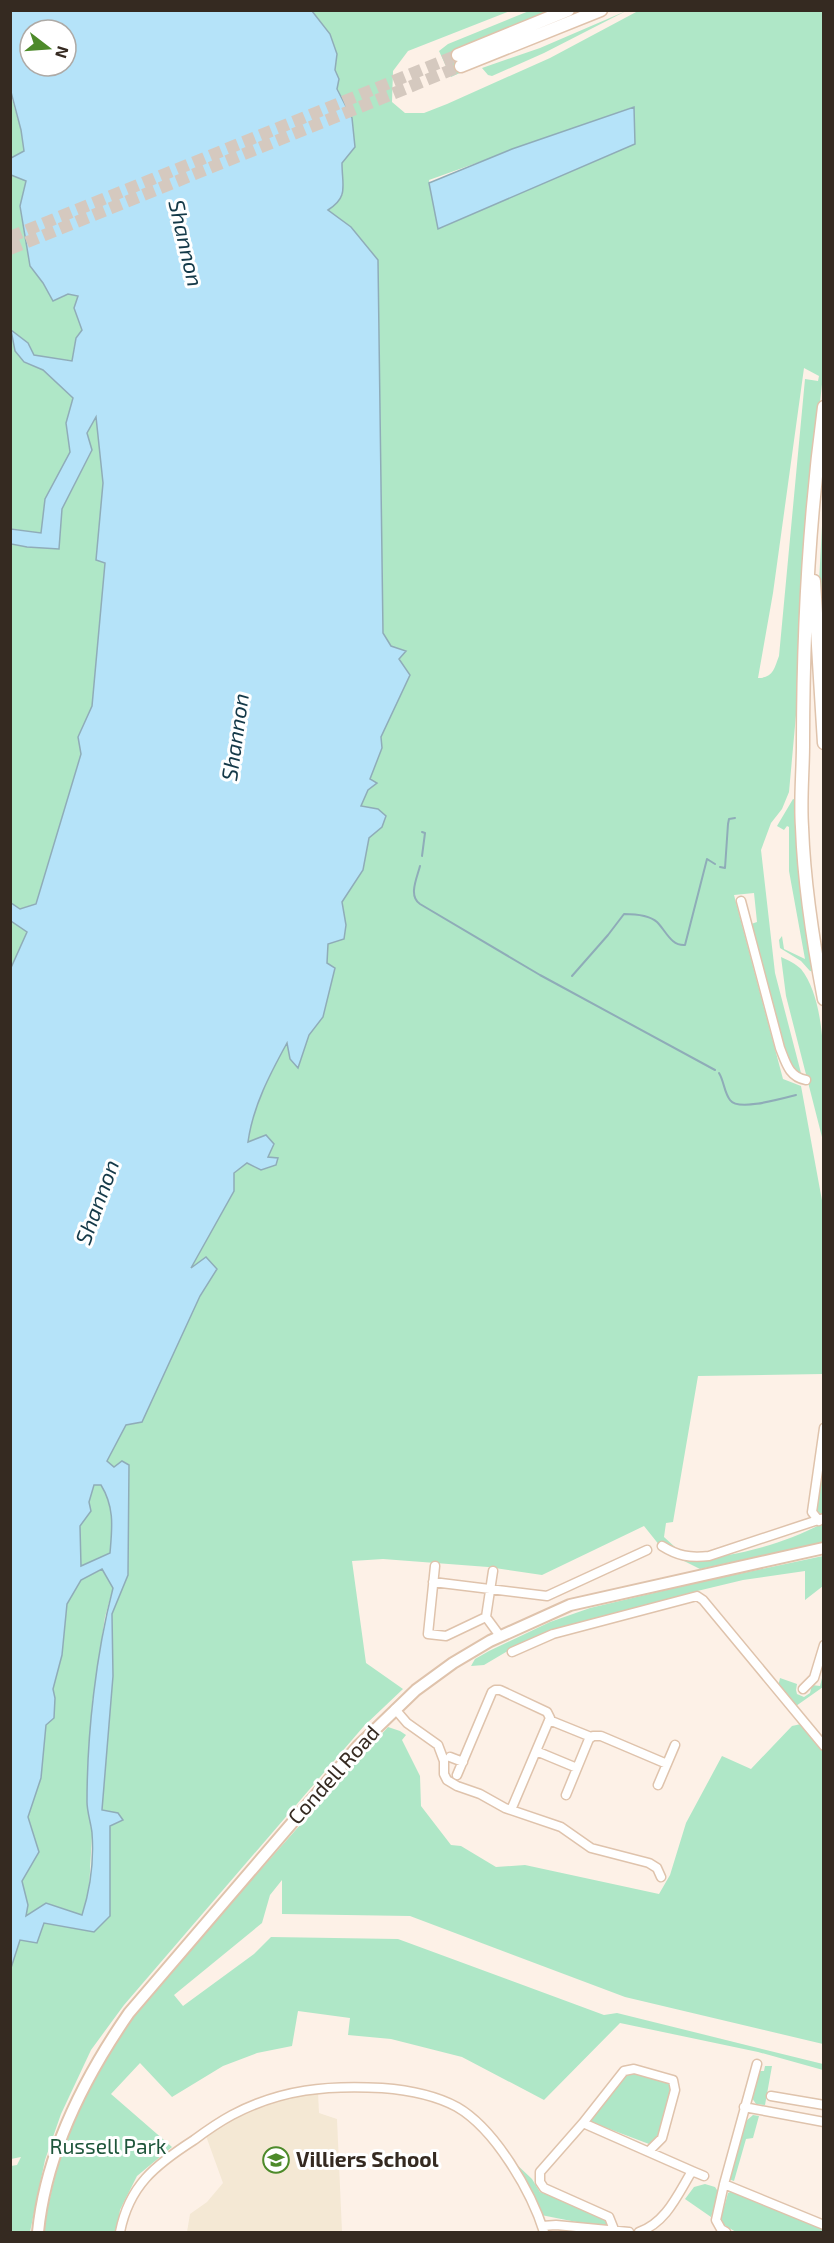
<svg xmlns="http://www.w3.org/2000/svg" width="834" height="2243" font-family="'Exo 2',sans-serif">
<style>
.education{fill:#f4e8d4}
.green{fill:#afe7c7;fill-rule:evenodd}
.water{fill:#b5e3f9;stroke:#8facb8;stroke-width:1.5;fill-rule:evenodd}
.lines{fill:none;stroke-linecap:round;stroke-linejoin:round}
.stream{stroke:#8facb8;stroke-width:2}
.highway-tunnel{stroke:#d5c9bf;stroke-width:12;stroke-dasharray:12 6;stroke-linecap:butt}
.minor-casing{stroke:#dfc3ac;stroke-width:11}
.major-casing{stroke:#dfc3ac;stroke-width:14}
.highway-casing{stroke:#dfc3ac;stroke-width:15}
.minor{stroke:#fff;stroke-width:8}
.major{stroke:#fff;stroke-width:10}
.highway{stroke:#fff;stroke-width:12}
.labels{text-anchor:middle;stroke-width:6;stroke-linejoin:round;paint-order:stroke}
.street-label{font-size:21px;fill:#352a21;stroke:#fff}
.park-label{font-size:21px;fill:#1e563b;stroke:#fff}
.poi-label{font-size:21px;font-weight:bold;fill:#352a21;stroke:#fff;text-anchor:start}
.water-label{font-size:22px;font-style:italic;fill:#143948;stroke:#fff}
</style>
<rect width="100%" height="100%" fill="#fdf1e7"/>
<path class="education" d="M318 2092 319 2113 337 2119 342 2232H187L190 2214 207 2202 223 2183 206 2136 235 2116 284 2098Z"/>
<path class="green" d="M312 11H510L408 51 393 71 392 102 405 113H424L447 104 550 58 638 11H823V375L811 485 798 693 789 792 782 809 771 823 761 850 775 973 801 1073 800 1076 796 1075 781 1045 751 924 757 922 754 893 734 895 783 1079 801 1086 823 1206V1374L698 1376 673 1522 666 1523 664 1537 688 1559C732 1558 784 1544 823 1523V1542L700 1569 664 1551 644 1526 542 1575 488 1567 383 1559 352 1561 366 1663 403 1689 364 1726 124 2005 91 2050 61 2114 45 2160 30 2232H13L11 2231V2166L17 2165 21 2157 11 2159 10 1968 20 1939 44 1923 94 1932 110 1916V1825L118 1813 102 1811 113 1676 112 1614 128 1575 129 1465 122 1461 114 1468 107 1461 126 1425 142 1421 200 1296 217 1269 190 1270 234 1191V1173L247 1163 268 1158 270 1151 247 1142C254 1106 270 1074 288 1041L298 1067 309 1035 323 1017 328 944 346 925 342 902 363 870 369 838 382 827 378 809 360 807 368 790 376 784 370 779 382 748 381 737 410 675 399 659 406 651 391 646 383 633 378 260 351 227 328 210 343 194 342 163 352 118 337 88 339 79 335 70 337 54 330 34ZM633 107 438 229 429 180ZM804 368 819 376 818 381 805 379 779 656C774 669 773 678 758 678L773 593Z
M529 11H558L454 54 462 72 451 77 439 51 448 44Z
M626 11 544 53 492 76 488 75 482 68 540 48Z
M10 92 21 130 24 151 11 158Z
M11 175 26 181 20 206 30 266 43 283 53 301 68 294 78 296 74 308 82 330 76 338 72 361 33 355 28 343 11 331 15 351 24 362 43 370 73 398 66 423 70 452 45 499 41 533 11 529Z
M96 416 103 483 96 560 105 563 92 706 78 737 81 754 36 904 19 909 10 903V544L27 547 59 548 62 509 92 451 87 433Z
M823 507H824V711L817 620Z
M793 799 796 800 816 972 810 971 801 961 780 948 779 940 782 936 784 949 805 959 789 871V827L787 826 784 830 777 826Z
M11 921 27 932 11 970Z
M781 957C788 960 796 964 801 969 831 1007 823 1094 823 1141L786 996Z
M823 1452V1514L822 1515 816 1510Z
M94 1485H101C116 1509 112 1527 110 1553L81 1566 80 1526 91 1511 89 1502Z
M823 1556V1586L805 1600V1571L743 1580 689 1593 604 1622 506 1652 484 1665 471 1666 475 1659 489 1651 550 1622 590 1608 696 1583Z
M103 1569 113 1588 105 1617 92 1704 87 1804 92 1834 89 1890 82 1915 46 1904 26 1916 22 1881 39 1852 28 1817 41 1778 46 1725 55 1698 53 1689 62 1655 67 1604 81 1580Z
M823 1674V1687L796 1706 778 1687 780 1678 797 1684 796 1690 797 1694 804 1697 810 1693 812 1685 820 1686Z
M801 1724 823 1751V2044L625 1997 410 1916 282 1914V1880L270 1895 262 1923 174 1995 183 2006 254 1954 271 1937 398 1939 604 2015 617 2013 823 2064V2070L758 2052 620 2023 544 2100 462 2057 391 2039 348 2035 350 2018 298 2011 292 2046 257 2053 223 2066 172 2097 140 2063 111 2094 172 2147 137 2176 120 2210 117 2232H44C52 2176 72 2110 102 2062 139 2001 190 1949 237 1896 287 1840 337 1783 388 1727L400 1731 406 1735 402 1740 420 1776 421 1806 451 1845 461 1846 496 1867 525 1865 659 1894 670 1875 686 1823 722 1756 751 1769 792 1726Z
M765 2066H772L765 2105 756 2104 752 2098 759 2071H764Z
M631 2073 669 2083 672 2090 658 2135 649 2144 591 2122 592 2116 625 2075Z
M753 2115 759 2116 753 2138 746 2139 734 2181 731 2180 730 2175 746 2121Z
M513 2161 532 2179 540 2192 600 2215 609 2225 607 2228 541 2215Z
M705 2184 715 2187 719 2193 711 2217 685 2199 694 2187Z
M732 2191 823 2229V2232H736L724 2225 721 2218 728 2193Z"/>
<path class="water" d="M11 10 312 11 330 34 337 54 335 70 339 79 337 89 352 118 355 147 342 163C342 186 349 197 328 210L351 227 378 260 383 633 391 646 406 651 399 659 410 675 381 737 382 748 370 779 377 783 368 790 361 806 378 809 386 816 382 827 369 838 363 870 342 902 346 925 344 939 328 944 327 963 335 968 323 1017 309 1035 298 1068 290 1059 287 1043C270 1074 253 1106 248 1142L266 1135 274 1144 268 1157 278 1158 276 1165 261 1170 247 1163 234 1173V1191L191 1268 206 1257 217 1269 200 1296 142 1422 126 1425 107 1461 114 1467 122 1461 129 1465 128 1575 112 1614 113 1676 102 1810 118 1813 123 1820 110 1826V1916L94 1932 44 1923 37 1943 20 1940 11 1968 10 970 27 932 11 921V903L20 909 36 904 81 754 78 737 92 706 105 563 96 560 103 483 96 417 87 433 92 450 62 509 59 549 27 547 11 544V529L41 533 45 499 70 452 66 423 73 398 43 370 24 362 15 351 11 330 28 343 34 355 72 361 76 338 82 330 74 308 78 296 68 294 53 301 43 283 30 266 20 206 26 181 11 175V158L24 151 21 130 11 92ZM30 30H66V66H30ZM94 1485H101C115 1508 112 1528 110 1553L81 1566 80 1526 91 1511 89 1502ZM102 1569 113 1588C96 1654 87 1733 87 1802 87 1812 91 1823 92 1833 94 1860 90 1890 82 1915L46 1903 26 1916 28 1905 22 1881 39 1852 28 1817 41 1778 46 1725 54 1718 55 1698 53 1689 62 1655 67 1604 81 1580Z
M634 107 635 144 438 229 429 183 512 149Z"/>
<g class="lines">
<path class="stream" d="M422 832 425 833 422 856
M420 866C417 878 408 896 420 904L540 975 715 1070
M720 867 725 868 728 824 729 819 735 818
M572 976 608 935 624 914C633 914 649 915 657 922 666 931 671 946 685 945L707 859 715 864
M719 1073C724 1081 724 1092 730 1100 738 1112 784 1098 796 1095"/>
<path class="highway-tunnel" d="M10 237 458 55
M10 249 461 66"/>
<g class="minor-casing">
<path id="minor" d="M741 901 780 1048C786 1063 789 1077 806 1080
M819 1521 812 1512 824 1428
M662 1546C678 1556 689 1558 709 1556L824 1518
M435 1566 428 1634 446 1636 486 1617 493 1571
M433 1582 547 1596 647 1550
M486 1617 500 1636
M512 1652 553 1634 697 1596 703 1600 824 1746
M803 1689 814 1678 824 1645
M395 1709 407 1723 438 1745 444 1761V1774L447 1780 457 1786 480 1794 505 1808 561 1827 591 1848 649 1863 657 1868 661 1877
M549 1720 591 1737
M536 1751 577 1768
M450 1757 463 1762
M457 1775 492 1692 495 1690H500L547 1712 550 1718 511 1810
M658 1785 675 1745
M566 1795 589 1739 593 1736H601L667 1764
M771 2096 824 2105
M744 2107 824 2122
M583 2123 624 2071 634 2069 673 2080 675 2090 662 2138 649 2151
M692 2171 704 2176
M724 2184 824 2225
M542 2226 556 2225 629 2232
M120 2232C129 2186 155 2165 194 2140 206 2131 219 2122 232 2115 281 2089 328 2085 382 2088 408 2090 435 2095 457 2107 495 2129 531 2191 544 2232
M615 2232 609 2217 544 2188 540 2182V2172L583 2123 692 2171C678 2194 666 2223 639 2232
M726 2232 721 2229 716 2220 724 2184 757 2064"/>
</g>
<g class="major-casing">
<path id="major" d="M38 2232C46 2152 84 2078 129 2013L358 1746 416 1690 453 1663 490 1641 570 1605 824 1548"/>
</g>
<g class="highway-casing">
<path id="highway" d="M458 55 568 10
M461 66 601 10
M824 407C809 519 803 631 803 744 803 772 800 799 802 827 804 884 813 942 824 999
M814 581 824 743"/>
</g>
<use href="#minor" class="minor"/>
<use href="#major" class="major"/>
<use href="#highway" class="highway"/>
</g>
<defs>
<g id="school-ring" transform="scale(1.35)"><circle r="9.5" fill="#fff" stroke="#4d8a2a" stroke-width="1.5"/><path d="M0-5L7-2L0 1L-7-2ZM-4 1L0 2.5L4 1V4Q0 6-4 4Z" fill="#4d8a2a"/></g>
</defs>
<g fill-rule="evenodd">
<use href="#school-ring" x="276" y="2160"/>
</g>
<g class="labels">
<g class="street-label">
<text transform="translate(334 1775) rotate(-48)" y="7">Condell Road</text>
</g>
<g class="park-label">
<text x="108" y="2154">Russell Park</text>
</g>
<g class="poi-label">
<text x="296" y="2167">Villiers School</text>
</g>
<g class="water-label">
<text transform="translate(186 243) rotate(77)" y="8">Shannon</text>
<text transform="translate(235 737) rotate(-82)" y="8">Shannon</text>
<text transform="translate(97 1202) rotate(-70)" y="8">Shannon</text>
</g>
</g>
<rect width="834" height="2243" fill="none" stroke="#352a21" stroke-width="24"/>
<g transform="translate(48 48) rotate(107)"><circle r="28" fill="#ffffff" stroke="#aeaaa6" stroke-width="1.5"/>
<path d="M0-4.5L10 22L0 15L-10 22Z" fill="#4d8a2a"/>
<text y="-9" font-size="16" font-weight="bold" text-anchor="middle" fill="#352a21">N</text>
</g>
</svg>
